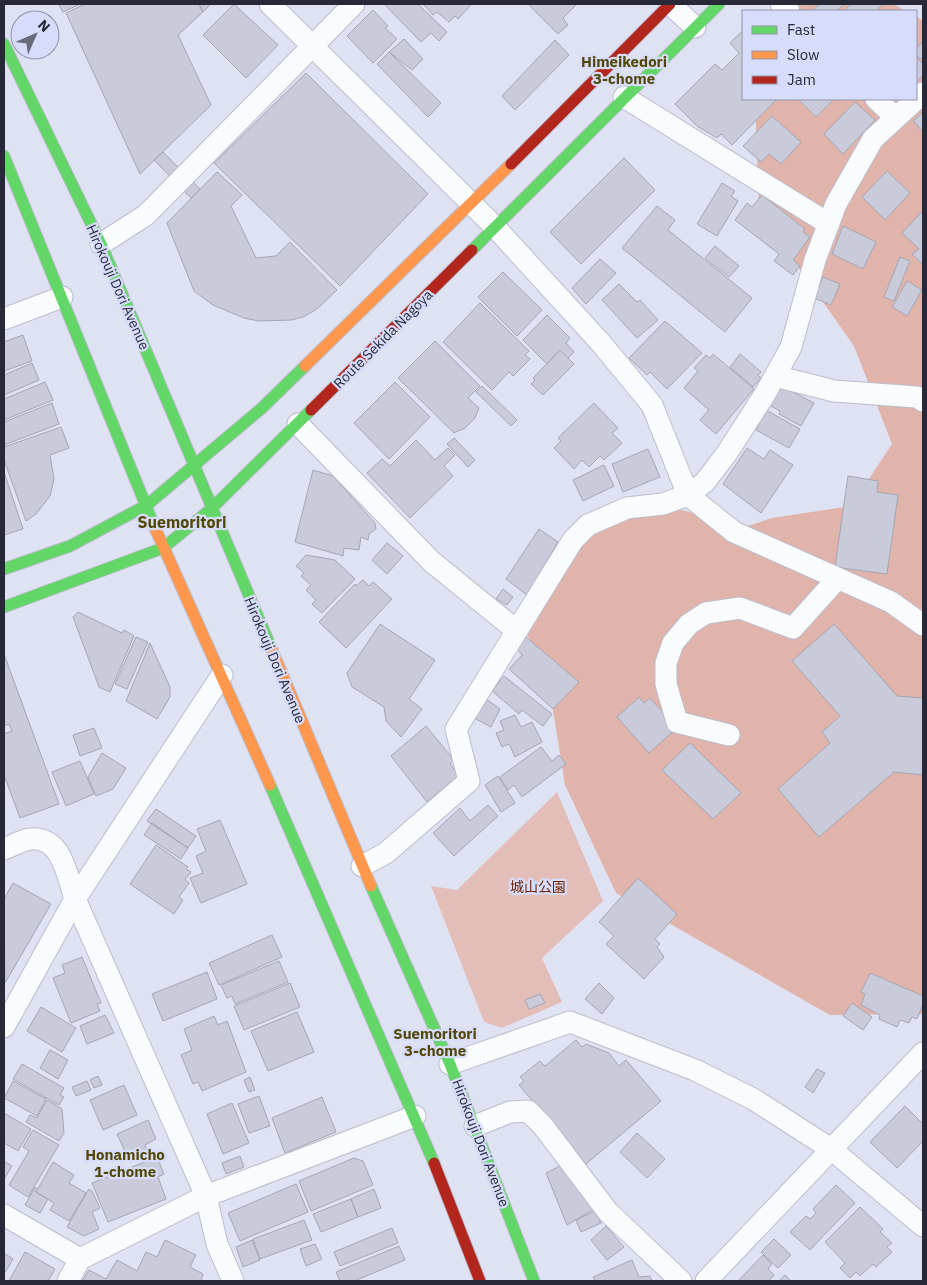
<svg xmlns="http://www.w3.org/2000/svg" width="927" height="1285" font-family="'IBM Plex Sans','Noto Sans JP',sans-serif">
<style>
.green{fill:#e3beb9}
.forest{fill:#e0b3ab}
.building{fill:#c9cbda;stroke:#a4a6b4}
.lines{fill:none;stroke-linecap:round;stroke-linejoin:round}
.street-casing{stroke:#bbbdcc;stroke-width:23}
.fast-casing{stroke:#bbbdcc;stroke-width:13}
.slow-casing{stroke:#bbbdcc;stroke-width:13}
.jam-casing{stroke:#bbbdcc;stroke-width:13}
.street{stroke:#fafbfd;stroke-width:21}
.fast{stroke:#63d668;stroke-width:11}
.slow{stroke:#ff974d;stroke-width:11}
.jam{stroke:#b3261e;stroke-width:11}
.labels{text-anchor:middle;stroke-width:4.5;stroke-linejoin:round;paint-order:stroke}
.street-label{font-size:14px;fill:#282938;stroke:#d7dcfa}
.park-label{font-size:14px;fill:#6f2506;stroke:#d7dcfa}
.neighbourhood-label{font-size:15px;font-weight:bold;fill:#514703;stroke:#d7dcfa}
.quarter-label{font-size:16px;font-weight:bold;fill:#514703;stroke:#d7dcfa}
</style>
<rect width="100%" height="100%" fill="#dfe2f2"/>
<path class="green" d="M557 792 603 901 542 958 562 1002 502 1028 484 1022 431 886 457 890Z"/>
<path class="forest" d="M796 4H893L906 11H788Z
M916 16 923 21V1014L830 1015 616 893 565 785 549 685 525 629 585 536 621 517 677 509 748 526 772 518 851 506 892 444 854 346 759 211 755 99H916Z"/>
<path class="building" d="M63 4H80L63 12 59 5Z
M85 4H199L203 12 178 35 211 105 140 174 66 13Z
M199 4H211L203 12Z
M234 4 278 45 246 78 203 35Z
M384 4H418L447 32 439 41 431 33 421 42Z
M423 4H470L471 5 458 19 455 16 449 22 437 12 433 15Z
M528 4H577L563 18 568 25 558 34Z
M820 4H844L837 11H812Z
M851 4H883L876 11H844Z
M373 10 388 26 385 28 397 39 373 63 347 36Z
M743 30V99H777L732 145 721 134 717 138 697 126 675 104 715 64 722 70 739 53 730 43Z
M404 39 423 59 412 70 389 52Z
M555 40 569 55 515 110 502 96Z
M923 41V60L916 56V49Z
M389 52 441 103 428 117 377 64Z
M916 57 923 64V75L916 83Z
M306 73 428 194 340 286 214 163Z
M798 99H834L816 117Z
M855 102 875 120 843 154 824 134Z
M923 112V132L913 121Z
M772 116 801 142 781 164 769 154 761 162 743 146Z
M163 152 200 189 191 198 154 160Z
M624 158 655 190 581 264 550 232Z
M887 171 910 193 885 220 862 197Z
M217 172 242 195 231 206 256 258 276 256 290 242 337 290 317 309 303 317 291 320 259 321 244 318 213 305 194 291 167 223Z
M722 183 735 191 731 196 738 201 717 236 697 224Z
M762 195 805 229 803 232 810 237 793 260 800 266 793 275 774 261 779 254 735 220 747 203 752 207Z
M657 206 675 220 668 230 752 298 725 332 622 248Z
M923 211V265L912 254 919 249 902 233Z
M843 226 876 242 863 269 832 254Z
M715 246 739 266 729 277 705 258Z
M900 257 910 261 894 301 884 297Z
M600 259 616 273 586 304 572 288Z
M503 272 542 310 517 336 478 297Z
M823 277 840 284 831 305 814 298Z
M907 281 922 290 907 316 892 307Z
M619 284 637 302 640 300 658 320 637 338 602 300Z
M480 303 529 351 525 355 530 359 513 376 509 372 492 390 443 342Z
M547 315 570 338 566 343 574 352 568 358 560 350 547 364 523 340Z
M665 321 702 353 667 389 650 372 647 375 629 358Z
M23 335 32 361 4 371V342Z
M435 341 480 386 468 398 479 408 475 418 465 428 454 433 398 378Z
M560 350 574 364 543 395 531 384 535 380 533 378Z
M713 354 754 389 716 434 700 420 709 410 684 388 698 371 694 368 706 355 710 358Z
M740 354 761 372 758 375 761 378 753 387 730 367Z
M32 363 39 380 4 395V375Z
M45 382 53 400 4 420V399Z
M395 382 430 417 389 459 354 423Z
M780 385 814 403 801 426 779 414 780 411 769 405Z
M482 386 517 420 511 426 476 392Z
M52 403 59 424 4 445V422Z
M594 403 618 428 612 433 622 443 604 460 600 456 589 467 582 460 574 469 554 448 561 441 558 438Z
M766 410 800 429 789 448 756 430Z
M61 427 69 448 50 455 54 479 50 496 36 514 26 521 4 460V447Z
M454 438 475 460 468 467 447 444Z
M416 440 435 460 448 448 455 455 444 466 453 476 410 518 367 473 382 459 390 466Z
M747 448 764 459 770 450 793 465 761 513 723 484Z
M648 449 660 477 623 492 612 464Z
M604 465 614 486 583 501 573 480Z
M313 470 333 476 375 523 376 529 369 534 368 540 361 537 359 550 344 548 343 556 295 542Z
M4 472 23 529 4 535Z
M848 476 878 481 877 492 898 495 887 574 835 567Z
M539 529 558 542 527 595 506 579Z
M387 543 403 556 387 574 372 560Z
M306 555 335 560 355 579 322 613 312 604 316 600 306 590 311 585 301 576 304 573 296 566Z
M363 580 369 586 373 582 392 599 346 648 319 622 355 584 356 586Z
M503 589 513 597 507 605 496 599Z
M78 612 122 633 124 630 134 636 110 692 99 687 73 617Z
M380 624 435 660 409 699 422 709 401 737 386 721 384 707 352 687 347 673Z
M834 624 897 696 923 698V775L894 772 819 837 778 789 830 743 822 732 840 716 792 661Z
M136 637 148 642 127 689 115 684Z
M526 637 579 682 553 709 509 669 522 655 517 649Z
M150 643 170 687V697L157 719 126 701Z
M4 654 59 804 20 818 4 775V734L12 731 9 724 4 726Z
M504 676 552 714 543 726 522 710 519 714 492 691Z
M639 697 644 703 650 698 677 728 649 753 617 717Z
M486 699 500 709 491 727 474 718Z
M515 715 521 727 532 722 542 742 515 757 509 744 502 747 496 733 504 730 500 721Z
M426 726 454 760 450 764 459 775 427 802 391 756Z
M94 728 102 748 80 756 73 735Z
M690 743 741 793 713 819 662 770Z
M541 747 552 761 559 755 566 764 522 797 514 785 508 790 500 777Z
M102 753 126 768 113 789 96 796 88 777Z
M80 761 94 794 66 806 52 772Z
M498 776 515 803 501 812 485 785Z
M488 805 498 816 454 856 433 833 460 808 470 821Z
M156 809 196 836 188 848 147 821Z
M220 820 247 884 201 903 190 878 203 873 196 856 206 851 197 829Z
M152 823 188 848 181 859 144 835Z
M156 845 188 867 186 869 191 872 185 880 189 883 179 897 183 900 174 914 130 884Z
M638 878 677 914 655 939 660 944 657 947 664 957 644 979 606 944 614 936 599 922Z
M13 883 51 904 5 983 4 899Z
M272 935 282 957 219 985 209 963Z
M82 957 101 1003 97 1004 100 1011 71 1023 53 978 65 973 62 965Z
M279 961 288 982 235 1004 232 996 227 998 221 985Z
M207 972 217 999 163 1021 152 994Z
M870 973 923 996V1004L917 1019 912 1017 909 1023 900 1020 897 1027 879 1019 880 1015 861 1005 865 994 861 992Z
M290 983 300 1007 244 1030 234 1006Z
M599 983 614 998 602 1014 585 999Z
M540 994 545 1003 529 1009 525 1000Z
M852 1003 872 1017 863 1030 843 1016Z
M41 1007 76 1028 62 1052 27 1031Z
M297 1012 314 1052 268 1071 251 1031Z
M105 1015 114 1033 87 1044 80 1026Z
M214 1016 218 1025 227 1021 246 1072 202 1091 198 1082 193 1084 181 1055 192 1050 184 1029Z
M576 1040 582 1047 586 1044 609 1053 619 1066 626 1060 661 1101 586 1164 519 1085 524 1081 520 1077 540 1061 545 1066Z
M50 1050 68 1060 58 1079 40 1068Z
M22 1064 64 1088 60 1095 64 1097 59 1105 13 1079Z
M817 1069 825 1073 813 1093 805 1087Z
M98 1076 102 1085 94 1088 90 1080Z
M250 1077 255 1090 249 1092 244 1080Z
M13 1081 46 1099 37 1116 4 1098Z
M87 1081 91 1090 76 1096 72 1087Z
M124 1085 137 1115 103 1130 90 1100Z
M259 1096 270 1126 249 1133 238 1104Z
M322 1097 336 1132 285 1153 272 1118Z
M47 1100 62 1109 64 1133 59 1141 26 1122 30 1115 37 1118Z
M232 1103 249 1143 223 1154 207 1114Z
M905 1106 923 1124V1141L897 1168 870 1142Z
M4 1113 31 1129 18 1151 4 1143Z
M148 1120 156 1139 145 1145 147 1151 129 1160 117 1134Z
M33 1130 59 1145 28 1197 9 1185 29 1151 23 1147Z
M637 1133 665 1159 647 1178 620 1152Z
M240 1156 244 1167 226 1174 222 1163Z
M157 1157 164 1174 158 1177 166 1199 108 1222 92 1183Z
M354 1158 363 1161 373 1185 311 1211 299 1181Z
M4 1161 12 1166 4 1179Z
M53 1162 74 1175 69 1183 86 1193 69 1221 50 1210 54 1203 36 1192Z
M560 1166 593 1210 567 1225 546 1173Z
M296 1184 308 1212 240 1241 228 1213Z
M836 1185 855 1203 810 1250 790 1232 806 1216 810 1219 816 1213 813 1209Z
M35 1187 37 1189 36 1192 48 1199 40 1213 25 1205Z
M89 1189 92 1191 100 1208 92 1212 99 1229 84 1236 67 1227Z
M374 1189 381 1208 358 1217 351 1199Z
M351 1199 358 1217 321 1232 313 1214Z
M860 1207 883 1229 880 1232 892 1243 887 1247 892 1252 876 1267 873 1264 860 1276 856 1272 850 1278 840 1268 845 1263 825 1242Z
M595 1211 601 1223 581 1232 576 1220Z
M304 1220 312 1240 260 1259 253 1239Z
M606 1226 624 1247 607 1260 591 1240Z
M392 1228 398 1243 340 1266 334 1252Z
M774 1239 791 1255 778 1268 761 1252Z
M165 1240 196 1255 190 1267 203 1274 201 1281H82L89 1270 106 1279 117 1260 137 1271 146 1252 157 1257Z
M252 1240 260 1260 243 1267 236 1247Z
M315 1244 322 1259 306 1266 300 1249Z
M399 1246 405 1260 354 1281H340L336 1272Z
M25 1252 55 1269 48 1281H9Z
M4 1253 13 1259 4 1274Z
M763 1255 772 1264 768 1269 774 1275 769 1281H738Z
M632 1260 639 1277 650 1276 652 1281H595L593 1277Z
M785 1275 791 1281H779Z"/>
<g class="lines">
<g class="street-casing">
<path id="street" d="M270 4 494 226 600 342 652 405 688 495 734 532 891 602 923 625
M670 4 695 27
M781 4 789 11
M624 97 829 224
M876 99 896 118
M101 244 146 215 354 4
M4 319 62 297
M775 376 834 391 917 397 923 401
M298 424 432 562 516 630
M729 735 677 722 666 684V663L673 643 689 624 706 613 740 608 793 628 837 579
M4 849C12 846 22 840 30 839 62 836 67 875 75 899L206 1196 217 1244 233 1281
M362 866 386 853 469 781 456 729 573 540 588 525 627 508 663 504 688 495 705 482 727 453 765 394 791 347 815 260 836 204 873 139 923 93
M4 1027 75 899 222 675
M450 1064 570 1022 695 1070 753 1099 831 1149 923 1226
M475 1126 510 1112 528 1111 543 1126 608 1212 681 1281
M4 1215 80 1259
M68 1281 80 1259 206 1196 415 1116
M706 1281 923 1053"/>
</g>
<g class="fast-casing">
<path id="fast" d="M4 44 101 244 272 650
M4 156 155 528
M472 250 719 4
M4 569 70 546 147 505 262 408 305 366
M4 607 163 548 211 509 311 410
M270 785 434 1163
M371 886 450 1064 534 1281"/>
</g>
<g class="slow-casing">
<path id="slow" d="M305 366 511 164
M155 528 270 785
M272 650 371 886"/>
</g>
<g class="jam-casing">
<path id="jam" d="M511 164 670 4
M311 410 472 250
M434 1163 480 1281"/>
</g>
<use href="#street" class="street"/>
<use href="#fast" class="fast"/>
<use href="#slow" class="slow"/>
<use href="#jam" class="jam"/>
</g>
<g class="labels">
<g class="street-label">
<text transform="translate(118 287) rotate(66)" y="5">Hirokouji Dori Avenue</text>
<text transform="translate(383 339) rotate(-45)" y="5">Route Sekida Nagoya</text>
<text transform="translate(275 660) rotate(67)" y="5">Hirokouji Dori Avenue</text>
<text transform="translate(481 1143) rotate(69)" y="5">Hirokouji Dori Avenue</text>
</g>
<g class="park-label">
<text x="538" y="892">城山公園</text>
</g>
<g class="neighbourhood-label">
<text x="624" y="67">Himeikedori<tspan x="624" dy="17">3-chome</tspan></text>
<text x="435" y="1039">Suemoritori<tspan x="435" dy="17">3-chome</tspan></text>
<text x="125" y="1160">Honamicho<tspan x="125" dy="17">1-chome</tspan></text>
</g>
<g class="quarter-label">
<text x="182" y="528">Suemoritori</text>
</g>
</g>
<rect width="927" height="1285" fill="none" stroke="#282938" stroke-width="10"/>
<rect x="742" y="10" width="175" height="90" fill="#d7dcfa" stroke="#9194ac"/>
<rect x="752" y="26" width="25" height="8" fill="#63d668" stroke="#9194ac"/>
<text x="787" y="35" font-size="15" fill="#282938">Fast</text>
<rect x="752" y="51" width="25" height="8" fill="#ff974d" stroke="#9194ac"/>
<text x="787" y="60" font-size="15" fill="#282938">Slow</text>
<rect x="752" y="76" width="25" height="8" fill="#b3261e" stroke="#9194ac"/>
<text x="787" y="85" font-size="15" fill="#282938">Jam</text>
<g transform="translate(35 35) rotate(45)"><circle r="24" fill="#d7dcfa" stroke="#9194ac"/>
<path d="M0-4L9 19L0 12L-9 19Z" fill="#686a79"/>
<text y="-8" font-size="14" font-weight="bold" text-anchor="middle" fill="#282938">N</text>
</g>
</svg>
